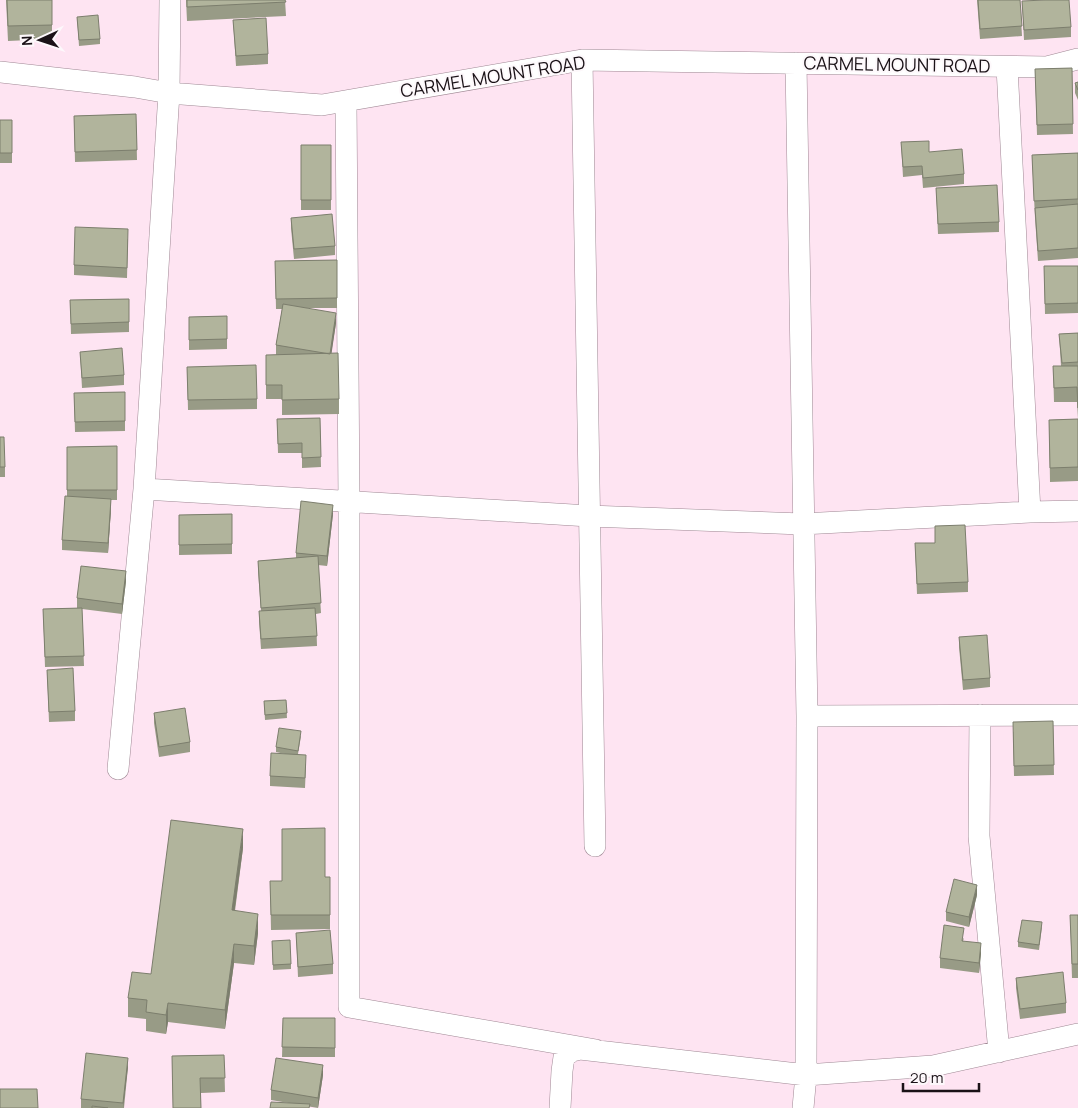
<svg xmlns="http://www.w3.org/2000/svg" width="1078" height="1108" font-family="Manrope,sans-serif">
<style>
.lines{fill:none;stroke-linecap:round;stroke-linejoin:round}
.street-casing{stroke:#9f8894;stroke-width:22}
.street{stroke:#fff;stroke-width:21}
.wall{fill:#989b86}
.shaded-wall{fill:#7c7e6d}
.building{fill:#b1b49c;stroke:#7c7e6d}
.labels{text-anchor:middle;stroke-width:4;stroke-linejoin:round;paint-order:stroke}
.street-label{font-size:18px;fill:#1a1217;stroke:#fdf8fb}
</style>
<rect width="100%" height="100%" fill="#fee4f2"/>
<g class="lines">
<g class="street-casing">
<path id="street" d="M582 60 595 846
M796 63 807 716 806 1075 803 1108
M1007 67 1030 512
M0 72 135 87 169 93 322 105 582 60 1047 67 1078 59
M346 101 349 501V1007L596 1050
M144 489 589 516 802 524 1030 512 1078 511
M980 715 979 836 999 1052
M807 716 1078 715
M118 769 144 489 169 93 170 0
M560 1108 562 1071 564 1057 572 1051 580 1049 806 1075 933 1066 1078 1034"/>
</g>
<use href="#street" class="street"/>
</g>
<path class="wall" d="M6 0H52V39L8 41Z
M186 0H285L286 16 187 21Z
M977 0H1020L1022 36 980 39Z
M1022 1 1071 27V37L1024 40Z
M77 17 100 39V44L79 46Z
M233 20 268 54V64L236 66Z
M1072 68 1073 134 1037 135 1035 69Z
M1078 82V100L1075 93V83Z
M136 114 137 160 75 162 74 116Z
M0 120H12V163H0Z
M901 142 929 152 964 174V184L923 188 922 175 903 177Z
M301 145H331V210H301Z
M1078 153V258L1038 261 1035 218 1032 155Z
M936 188 999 222V232L938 234Z
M291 218 335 246V255L294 259 291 228Z
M128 239 127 278 74 275V265Z
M337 260V308H306L336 323 331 354 339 399V414L282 415V399H266V355H276V345L282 309H276L275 261Z
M1044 266H1078V313L1045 314Z
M129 299V332L71 334 70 300Z
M227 316V349L189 350V317Z
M1078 333V481L1050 482 1049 420 1078 419 1077 402H1054L1053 366H1061L1059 334Z
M80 352 124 375V385L82 388Z
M187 367 257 399V409L188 410Z
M125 392V431L75 432 74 393Z
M320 418 321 467 302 468V453H278L277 419Z
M0 437 5 467V477H0Z
M117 446V500H111V509L108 553 62 550V540L67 496V447Z
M232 514V554L179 555V515Z
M333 514 327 566 318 565 321 613 316 614 317 646 261 649 259 621V611H261L258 571V561L296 558V553Z
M935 526 968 582V592L917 594 915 543H935Z
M126 581 122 614 82 609 84 666 45 667 43 609 77 608V598Z
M959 637 990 678V687L963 690 959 647Z
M47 670 75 711V721L49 722Z
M286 700 287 718 265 720 264 701Z
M154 713 190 742V752L159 757 154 723Z
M1053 721 1054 775 1014 776 1013 732Z
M301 736 298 754 306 765 305 788 270 786V776L285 754 276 752V747Z
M243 848 235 911 258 933 254 965 234 963 225 1029 168 1022 166 1034 146 1031V1019L128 1017V998L151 974Z
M330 877V929L271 930 270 881H282Z
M977 895 969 927 946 921V912Z
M1070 915H1078V978H1072Z
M1042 927 1039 950 1018 947V942Z
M296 933 333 964V974L298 977Z
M964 938 963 941 981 953 979 973 940 968V958Z
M272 941 291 964V969L273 970Z
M1016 978 1066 1003V1013L1020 1019 1016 988Z
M283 1018H335V1057H282Z
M224 1055 225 1092 201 1093V1108H173L172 1056Z
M128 1067 124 1108H81V1099Z
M323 1075 318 1108 271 1100V1090Z"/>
<path class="shaded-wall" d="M336 313V323L330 364V354Z
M111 499V509L108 553V543Z
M333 505V514L327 566V556Z
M126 571V581L122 614V604Z
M243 829V848L232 929V910Z
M977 885V895L969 927V917Z
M258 914V933L254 965V946Z
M981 943V953L979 973V963Z
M234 944V963L225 1029V1010Z
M168 1003V1022L166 1034V1015Z
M128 1058V1067L123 1108V1103Z
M323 1065V1075L318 1108V1098Z"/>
<path class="building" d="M7 0H52V25L8 26Z
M187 0H285L286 2 187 7Z
M978 0H1020L1022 26 980 29Z
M1045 0H1069L1071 27 1024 30 1022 1Z
M98 15 100 39 79 40 77 17Z
M266 18 268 54 236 56 233 20Z
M1072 68 1073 124 1037 125 1035 69Z
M1078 82V90L1075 83Z
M136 114 137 150 75 152 74 116Z
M0 120H12V153H0Z
M929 141V152L962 149 964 174 923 178 922 166 903 167 901 142Z
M301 145H331V200H301Z
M1078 153V199L1034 201 1032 155Z
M997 185 999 222 938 224 936 188Z
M1078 204V248L1038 251 1035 208Z
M332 214 335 246 294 249 291 218Z
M75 227 128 229 127 268 74 265Z
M337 260V298L276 299 275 261Z
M1044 266H1078V303L1045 304Z
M129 299V322L71 324 70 300Z
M283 304 336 313 330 354 276 345Z
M227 316V339L189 340V317Z
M1078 333V362L1062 363 1059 334Z
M122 348 124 375 82 378 80 352Z
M338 353 339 399 282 400V385H266V355Z
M256 365 257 399 188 400 187 367Z
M1053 366H1078V408L1077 387 1054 388Z
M125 392V421L75 422 74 393Z
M320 418 321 457 302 458V443L278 444 277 419Z
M1078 419V467L1050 468 1049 420Z
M0 437H4L5 467H0Z
M117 446V490H67V447Z
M65 496 111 499 108 543 62 540Z
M301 501 333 505 327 556 296 553Z
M232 514V544L179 545V515Z
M965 525 968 582 917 584 915 543H935V526Z
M318 556 321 603 261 608 258 561Z
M81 566 126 571 122 604 77 598Z
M82 608 84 656 45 657 43 609Z
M315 608 317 636 261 639 259 611Z
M987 635 990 678 963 680 959 637Z
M73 668 75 711 49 712 47 670Z
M286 700 287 713 265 715 264 701Z
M185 708 190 742 159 747 154 713Z
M1053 721 1054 765 1014 766 1013 722Z
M279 728 301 731 298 751 276 747Z
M271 753 306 755 305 778 270 776Z
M171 820 243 829 232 910 258 914 254 946 234 944 225 1010 168 1003 166 1015 146 1012 147 1000 128 998 132 972 151 974Z
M325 828V877H330V915H271L270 881H282V829Z
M954 879 977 885 969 917 946 912Z
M1070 915H1078V964H1072Z
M1022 920 1042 922 1039 945 1018 942Z
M944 925 964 928 962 941 981 943 979 963 940 958Z
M330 930 333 964 298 967 296 933Z
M290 940 291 964 273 965 272 941Z
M1063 972 1066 1003 1020 1009 1016 978Z
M283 1018H335V1048L282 1047Z
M86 1053 128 1058 123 1103 81 1099Z
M224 1055 225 1078H200L201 1108H173L172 1056Z
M276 1058 323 1065 318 1098 271 1090Z
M0 1089H37L38 1108H0Z
M271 1102 310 1104 309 1108H270Z
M92 1106 108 1108H92Z"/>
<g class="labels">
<g class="street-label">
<text transform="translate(897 65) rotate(1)" y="6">CARMEL MOUNT ROAD</text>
<text transform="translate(493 77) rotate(-9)" y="6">CARMEL MOUNT ROAD</text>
</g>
</g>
<g transform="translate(40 40) rotate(267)" stroke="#fdf8fb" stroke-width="4" paint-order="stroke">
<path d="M0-4L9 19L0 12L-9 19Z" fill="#1a1217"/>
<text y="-8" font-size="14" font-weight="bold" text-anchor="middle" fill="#1a1217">N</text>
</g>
<path d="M903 1083v8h76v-8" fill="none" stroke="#1a1217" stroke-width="2.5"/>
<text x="910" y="1083" font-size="15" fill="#1a1217" stroke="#fdf8fb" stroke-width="4" paint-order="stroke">20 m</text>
</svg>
